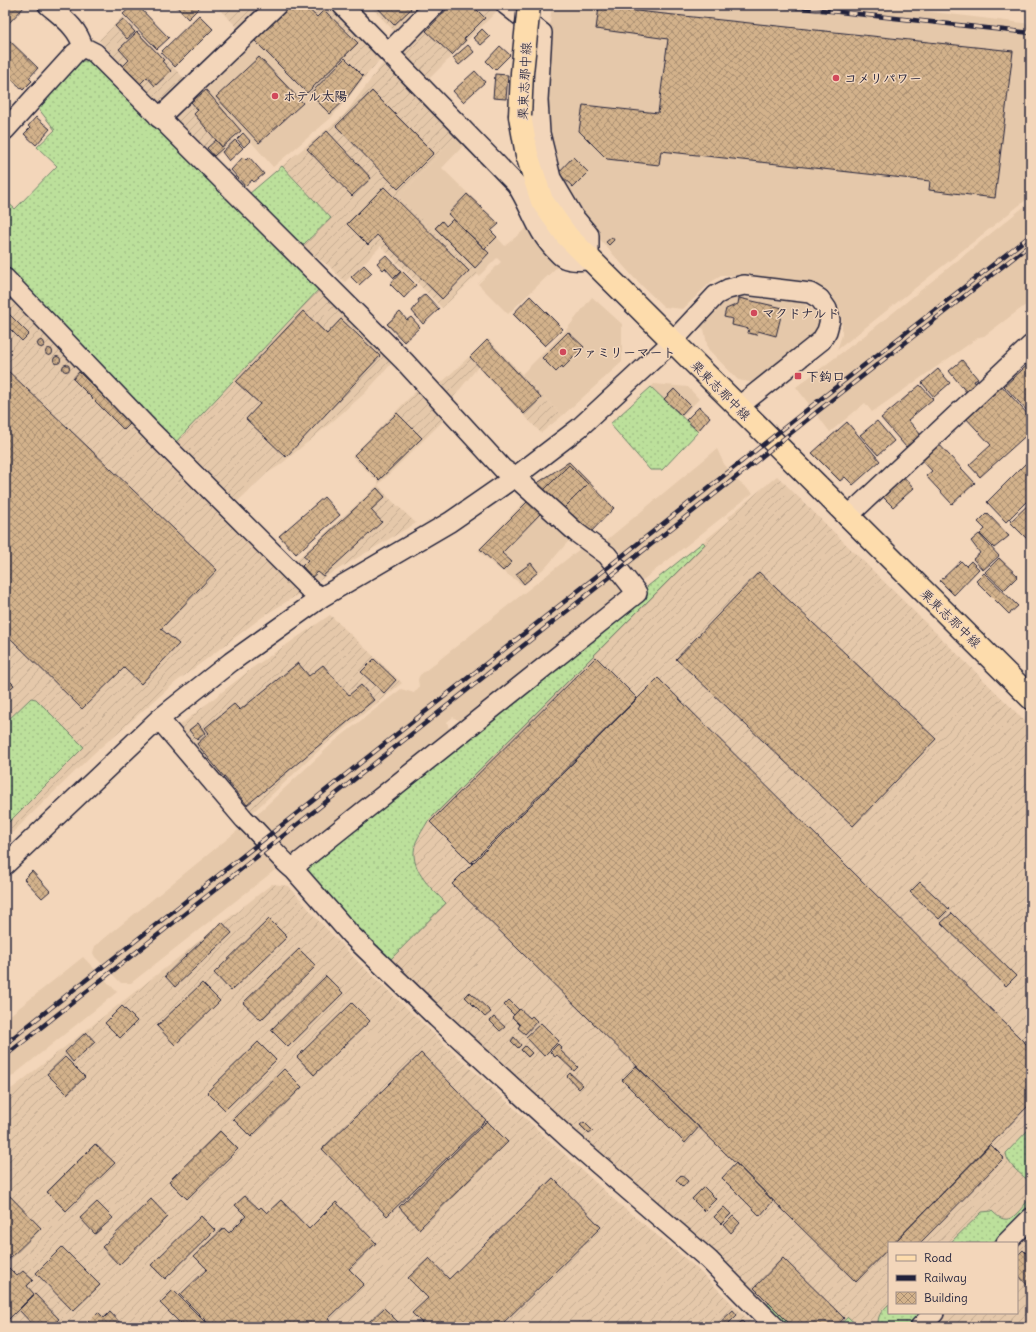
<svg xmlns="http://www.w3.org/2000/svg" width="1036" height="1332" font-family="Delius,'Klee One',sans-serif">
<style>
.built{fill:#e5c8aa}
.industrial{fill:url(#industrial-furrows)}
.grass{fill:url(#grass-dots);stroke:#6f816b}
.building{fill:url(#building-cross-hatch);stroke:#22223b}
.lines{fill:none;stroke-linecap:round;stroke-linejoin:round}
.minor-casing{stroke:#22223b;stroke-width:22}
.major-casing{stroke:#22223b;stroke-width:25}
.minor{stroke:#f3d6ba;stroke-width:19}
.major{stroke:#fddcac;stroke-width:22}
.rail-casing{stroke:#22223b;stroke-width:4.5}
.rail{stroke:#f3d6ba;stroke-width:3;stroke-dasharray:9;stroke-linecap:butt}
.major-bridge-casing{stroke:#22223b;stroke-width:25;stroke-linecap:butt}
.major-bridge{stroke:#fddcac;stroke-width:22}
.poi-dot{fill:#d1495b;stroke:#f3d6ba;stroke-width:1.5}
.labels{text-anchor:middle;stroke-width:3;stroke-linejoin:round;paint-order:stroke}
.poi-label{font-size:13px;font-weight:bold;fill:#22223b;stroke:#f3d6ba;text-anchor:start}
.street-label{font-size:13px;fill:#22223b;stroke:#f3d6ba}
</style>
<defs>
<pattern id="industrial-furrows" width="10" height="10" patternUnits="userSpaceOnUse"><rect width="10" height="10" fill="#e5c8aa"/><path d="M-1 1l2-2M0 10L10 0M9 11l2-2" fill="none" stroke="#c4ac93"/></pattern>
<pattern id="grass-dots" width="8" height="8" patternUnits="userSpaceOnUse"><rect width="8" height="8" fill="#bce09b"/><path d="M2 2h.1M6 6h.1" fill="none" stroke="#a1c086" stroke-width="1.8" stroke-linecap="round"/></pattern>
<pattern id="building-cross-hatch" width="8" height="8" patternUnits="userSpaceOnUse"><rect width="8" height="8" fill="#d3b28b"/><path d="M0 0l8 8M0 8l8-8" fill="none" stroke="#ab9073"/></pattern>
</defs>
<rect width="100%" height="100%" fill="#f3d6ba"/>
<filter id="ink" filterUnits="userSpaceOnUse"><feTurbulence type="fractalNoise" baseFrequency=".025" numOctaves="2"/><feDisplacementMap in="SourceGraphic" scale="8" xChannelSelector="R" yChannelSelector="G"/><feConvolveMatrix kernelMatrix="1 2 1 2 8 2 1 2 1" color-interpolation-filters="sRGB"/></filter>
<g filter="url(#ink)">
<path class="built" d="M552 5H875L1031 24V196L837 350 842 335V320L839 308 829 291 816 284 730 275 721 276 711 282 683 309 664 307 635 279 588 226 560 180 546 131V57Z
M251 38 331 118 273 167 202 85Z
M457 135 465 144 442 168 499 224 491 231 505 246 530 225 559 265 508 314 478 284 501 262 497 258 479 276 399 197Z
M1031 201V301L984 336 979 337 872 412 865 403 830 432 796 387 868 333Z
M735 296 802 303 811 308 819 320 816 334 755 383 738 380 708 349 704 329 700 327 724 301Z
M592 297 622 324V362L562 416 522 374 567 329Z
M654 384 688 387 699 399 682 417 651 387Z
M717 449 724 464 739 482 753 493 639 583 619 549 615 550 603 543Z
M528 498 572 537 547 566 523 585 495 566 478 550Z
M581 548H584L593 554 615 580 629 591 464 720H458L453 717 447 722 449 729 448 734 290 858 282 844 267 828 253 818 335 741 401 689 414 693 419 687 418 679 420 675Z
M242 827 280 866 131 983H121L95 957 93 953 95 946Z
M83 957 117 992 5 1082V1019Z"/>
<path class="industrial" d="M215 5H268L241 31Z
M286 5H328L380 59 331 118 251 38Z
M369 5H426L397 34Z
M446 5H497L500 8 428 80 402 50Z
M123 17 188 82 164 103 158 104 99 40Z
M384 62 457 135 399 197 478 274 442 308 381 246 345 282 329 266 313 255 302 246 331 218 282 166 344 115Z
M202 85 243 131 214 159 174 120 177 108Z
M320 288 393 362 365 393 333 421 280 465 266 474 238 501 231 499 174 444Z
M5 290 302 592 265 615 176 682 93 754 12 833H5Z
M488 339 562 416 541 433 478 367 452 399 439 385Z
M418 389 446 418 378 485 389 498 416 523 315 583 295 561 378 485V482L352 456Z
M777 476 1031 727V1205L992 1243H889V1313H920L906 1327H784L759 1300 626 1182 372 948 304 865 646 594 643 590 730 520 728 517Z
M330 615 402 683 328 742 251 814 175 729 255 666Z
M272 884 289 886 318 920 360 964 458 1057 619 1204 693 1265 756 1327H5V1094Z
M1031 1231V1327H933L947 1313H1017V1245Z"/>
<path class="grass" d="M79 61H91L320 288 174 444 5 267V200L15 209 57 166 37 147 55 130 38 108Z
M282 166 331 218 302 246 249 194Z
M651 387 698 432 662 470H650L610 424Z
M703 542 705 544 428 821C424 828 419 835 416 842 407 868 430 887 446 903L388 962 303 871 304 865 646 594 643 590Z
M31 698 36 699 84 747 9 822H5V723Z
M1031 1127V1183C1023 1175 1007 1166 1006 1153Z
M1031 1197V1205L992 1243H950L982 1212 992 1211C1010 1230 1017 1212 1031 1197Z
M769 1303 793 1327H784L765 1307Z
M889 1304V1313H920L906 1327H882L878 1323C878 1314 883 1310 889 1304Z
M848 1317 859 1327H837Z"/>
<path class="building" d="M5 5H26L7 25 5 23Z
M133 5H137L169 38 157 49 123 14Z
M175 5H202L188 19Z
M288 5H304L317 17 324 10 358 43 307 93 253 39Z
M375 5H408L411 9 394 25Z
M451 5H472L485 18 464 39 466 40 452 55 426 31Z
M599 7 1013 51 995 198 929 190 930 181 661 151 659 165 607 159 579 131 583 105 658 113 668 39 596 29Z
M199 15 213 29 175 67 161 52Z
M123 19 135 32 127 39 115 26Z
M482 29 490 37 481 45 473 38Z
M137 32 164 60 162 61 171 71 155 86 147 77 140 84 123 66 129 60 119 49Z
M6 37 38 68 29 78 32 81 23 90 5 73Z
M468 45 474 52 459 65 453 58Z
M500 46 510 55 495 70 486 61Z
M259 57 303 103 259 143 216 97Z
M345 58 363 76 346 99 330 114 310 94Z
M475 71 485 82 463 102 453 91Z
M495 74 508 75 506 99 493 98Z
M206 90 241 131 222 147 194 114 198 110 191 102Z
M372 91 434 153 398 189 336 126Z
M36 117 50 129 36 145 24 134 30 128 28 126Z
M327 131 371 178 352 196 307 149Z
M243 133 250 141 244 147 237 139Z
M216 140 223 148 214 156 207 148Z
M235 140 243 148 229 161 222 152Z
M243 157 246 160 249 157 264 174 254 182 252 180 245 186 231 170Z
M573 157 588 172 573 187 558 173Z
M384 187 469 271 442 299 377 235 368 245 347 224Z
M467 194 499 224 491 231 497 237 485 249 448 214Z
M453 219 489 253 475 268 435 228 442 221 446 226Z
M612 237 614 240 609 245 606 242Z
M386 255 401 271 394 278 385 268 383 270 377 263Z
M364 265 372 273 359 285 351 277Z
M402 271 416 285 404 298 390 284Z
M425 294 439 309 423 324 412 311 419 302 418 300Z
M530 296 563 329 545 346 513 314Z
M739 298 783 308 776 336 758 331 757 335 748 333 749 329 732 325 733 319 724 317 726 309 738 304Z
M5 310 29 334 22 341 5 324Z
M303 311 327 334 341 319 380 356 286 457 246 419 260 404 236 382Z
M400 312 407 320 411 317 420 327 404 342 387 324Z
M568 332 584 347 563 368 562 366 556 372 542 358Z
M487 340 541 398 524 414 470 357Z
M37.5 344a3.5 3.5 0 1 1 7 0a3.5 3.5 0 1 1-7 0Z
M45.5 352a3.5 3.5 0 1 1 7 0a3.5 3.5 0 1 1-7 0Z
M53.5 360a3.5 3.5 0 1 1 7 0a3.5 3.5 0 1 1-7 0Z
M962 360 978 379 974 381 977 385 967 393 949 371Z
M1031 362V415L1004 386Z
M62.5 368a3.5 3.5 0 1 1 7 0a3.5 3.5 0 1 1-7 0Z
M5 368 217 570 161 629 179 644 141 684 124 668 82 709 5 633Z
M938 369 950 383 934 397 922 383Z
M79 372 131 423 124 430 73 379Z
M1000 384 1031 418V431L980 477 969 465 991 445 964 416Z
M920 385 933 399 908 420 921 435 906 447 881 418Z
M674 389 690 405 681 415 664 399Z
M699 407 710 417 698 431 686 420Z
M397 413 422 438 379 480 354 455Z
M877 421 894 441 878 455 860 435Z
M847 422 880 461 853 485 845 477 840 481 812 453Z
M937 442 975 483 952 504 926 476 932 471 920 458Z
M1031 458V497L1006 522 987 502Z
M569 462 614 508 588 535 536 484Z
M569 465 588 484 562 510 543 491Z
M901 474 914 488 893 507 880 494Z
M377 488 385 497 371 510 382 522 323 576 318 572 312 577 302 566 308 560 303 556Z
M324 497 340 515 296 554 279 536Z
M530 499 542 512 502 553 512 562 503 571 480 549Z
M1031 502V543L1010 522Z
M987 513 1009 536 994 548 980 534 985 529 978 522Z
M979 534 999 556 983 570 973 559 980 553 971 541Z
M999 558 1018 576 1004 590 985 572Z
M961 561 966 566 971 561 979 569 954 595 940 581Z
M531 563 538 572 524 584 516 574Z
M759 572 936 739 853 826 676 659Z
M984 573 1018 606 1009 614 976 581Z
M596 657 637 698 471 863 430 822Z
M374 659 396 680 384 693 361 672Z
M298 663 309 676 323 665 349 695 361 685 374 700 247 805 197 744 209 733 205 728 234 704 240 710Z
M5 676 14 685 5 694Z
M658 678 1031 1049V1103L894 1243H889V1248L856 1282 452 884Z
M198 723 205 733 197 740 189 730Z
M32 871 50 891 42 898 24 879Z
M920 882 949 909 939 919 910 892Z
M952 913 1016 976 1006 986 941 923Z
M269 919 287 937 231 991 214 973Z
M222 922 232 933 175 987 165 976Z
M299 949 316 966 261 1020 243 1003Z
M326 976 343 993 288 1047 271 1030Z
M202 983 220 1001 175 1045 157 1026Z
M470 992 491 1012 485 1017 465 997Z
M509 1000 519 1010 514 1015 504 1005Z
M352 1003 370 1021 314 1075 297 1057Z
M122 1006 137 1021 120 1038 105 1023Z
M520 1009 530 1018 532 1016 537 1021 525 1034 518 1028 520 1025 512 1017Z
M494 1017 505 1027 500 1031 490 1021Z
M541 1023 559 1041 544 1056 526 1037Z
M86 1032 95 1042 73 1062 65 1052Z
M514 1037 521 1045 518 1048 511 1041Z
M258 1042 276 1060 225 1110 207 1092Z
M558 1044 562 1048 560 1050 578 1067 574 1071 557 1055 555 1057 550 1052Z
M525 1046 532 1053 528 1057 521 1050Z
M421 1053 486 1120 387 1216 322 1149Z
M65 1057 85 1077 67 1094 47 1074Z
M636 1066 699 1127 685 1143 622 1080Z
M284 1069 302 1087 251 1137 233 1119Z
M570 1073 583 1085 579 1089 567 1076Z
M487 1121 508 1142 419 1229 399 1207Z
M584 1122 593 1131 589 1134 580 1125Z
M220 1131 238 1149 187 1199 169 1181Z
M95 1144 115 1163 66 1211 47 1192Z
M990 1144 1004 1158 920 1243H894Z
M736 1163 773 1201 760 1216 722 1178Z
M681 1175 688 1181 683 1187 676 1180Z
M553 1178 601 1227 499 1327H426L412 1313 428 1298 408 1278 429 1258 449 1279Z
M704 1187 716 1199 704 1211 692 1199Z
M5 1191 41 1228 5 1263Z
M245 1196 259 1209 261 1207 267 1213 281 1200 309 1229 336 1202 376 1243 349 1269 364 1284 328 1319 336 1327H212L180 1295 207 1269 194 1256 224 1228 229 1233 246 1216 235 1205Z
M151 1199 168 1217 119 1265 102 1247Z
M97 1202 113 1218 95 1234 80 1218Z
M724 1207 731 1214 721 1224 714 1217Z
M201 1216 215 1230 165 1279 151 1265Z
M733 1216 740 1223 731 1233 724 1225Z
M62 1247 100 1285 73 1311 36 1273Z
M1023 1250 1031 1258V1289L1017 1274V1256Z
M783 1258 844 1318 836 1327H793L754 1288Z
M9 1268 17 1276 23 1271 33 1280 27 1286 34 1294 5 1323V1272Z
M173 1290 210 1327H184L160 1303Z
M35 1294 59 1319 51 1327H35L19 1310Z
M384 1308 403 1327H374L369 1322Z
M733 1310 737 1315 725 1327H715Z
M98 1312 104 1318 110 1312 122 1325 121 1327H83Z
M742 1321 748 1327H735Z"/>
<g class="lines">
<g class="minor-casing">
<path id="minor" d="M48 5C63 18 78 28 83 47
M342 5 516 184C531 206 536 231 555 250 558 253 561 257 564 258 572 262 581 260 589 260V235L574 217 551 178 540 133 538 100 542 33 506 5
M389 52 435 5
M159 118 277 5
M5 130 75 53 83 47 95 53 404 361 503 469 515 477 577 533 607 555 637 593 301 861 294 870
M5 278 152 432 311 591 322 597
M847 517 1031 345
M159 719 244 819C262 835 276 856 294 870L351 935 437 1018 568 1138 709 1260 775 1327
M5 865 159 719 231 662 322 597 450 522 515 477 579 428 673 341 716 295 728 289 744 285 810 293 820 299 827 309 830 320 827 331 821 341 738 407
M1006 1243 1031 1218
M920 1327 934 1313"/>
</g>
<g class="major-casing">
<path id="major" d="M520 116 527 155 542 201 567 236 1031 698"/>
</g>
<use href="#minor" class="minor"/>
<use href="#major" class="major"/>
<g class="rail-casing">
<path id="rail" d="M776 5 1031 33
M5 1044 813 405 1031 235
M5 1056 735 478 818 411 1031 244"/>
</g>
<use href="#rail" class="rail"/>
<g class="major-bridge-casing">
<path id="major-bridge" d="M520 116 522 73 529 5"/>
</g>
<use href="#major-bridge" class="major-bridge"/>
</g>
</g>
<g class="poi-dot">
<circle cx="836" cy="78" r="4"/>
<circle cx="275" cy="96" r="4"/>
<circle cx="754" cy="313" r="4"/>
<circle cx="563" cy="352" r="4"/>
<rect x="794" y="372" width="8" height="8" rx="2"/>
</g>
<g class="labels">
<g class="poi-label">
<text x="844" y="83">コメリパワー</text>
<text x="283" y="101">ホテル太陽</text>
<text x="762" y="318">マクドナルド</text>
<text x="571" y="357">ファミリーマート</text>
<text x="806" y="381">下鈎口</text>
</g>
<g class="street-label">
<text transform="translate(524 81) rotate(-87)" y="5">栗東志那中線</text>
<text transform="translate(721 390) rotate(45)" y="5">栗東志那中線</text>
<text transform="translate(951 618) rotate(44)" y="5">栗東志那中線</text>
</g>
</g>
<rect width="1036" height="1332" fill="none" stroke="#f3d6ba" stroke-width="20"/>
<rect x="10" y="10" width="1016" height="1312" fill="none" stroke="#22223b" stroke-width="1.5" filter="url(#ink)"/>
<rect x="888" y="1242" width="130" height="72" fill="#f3d6ba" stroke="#9f8e87"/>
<rect x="896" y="1255" width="20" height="6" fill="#fddcac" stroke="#9f8e87"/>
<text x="924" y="1262" font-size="12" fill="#22223b">Road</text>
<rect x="896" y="1275" width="20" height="6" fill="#22223b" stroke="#9f8e87"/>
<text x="924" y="1282" font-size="12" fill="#22223b">Railway</text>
<rect x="896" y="1292" width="20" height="12" fill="url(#building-cross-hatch)" stroke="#9f8e87"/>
<text x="924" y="1302" font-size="12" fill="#22223b">Building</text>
</svg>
